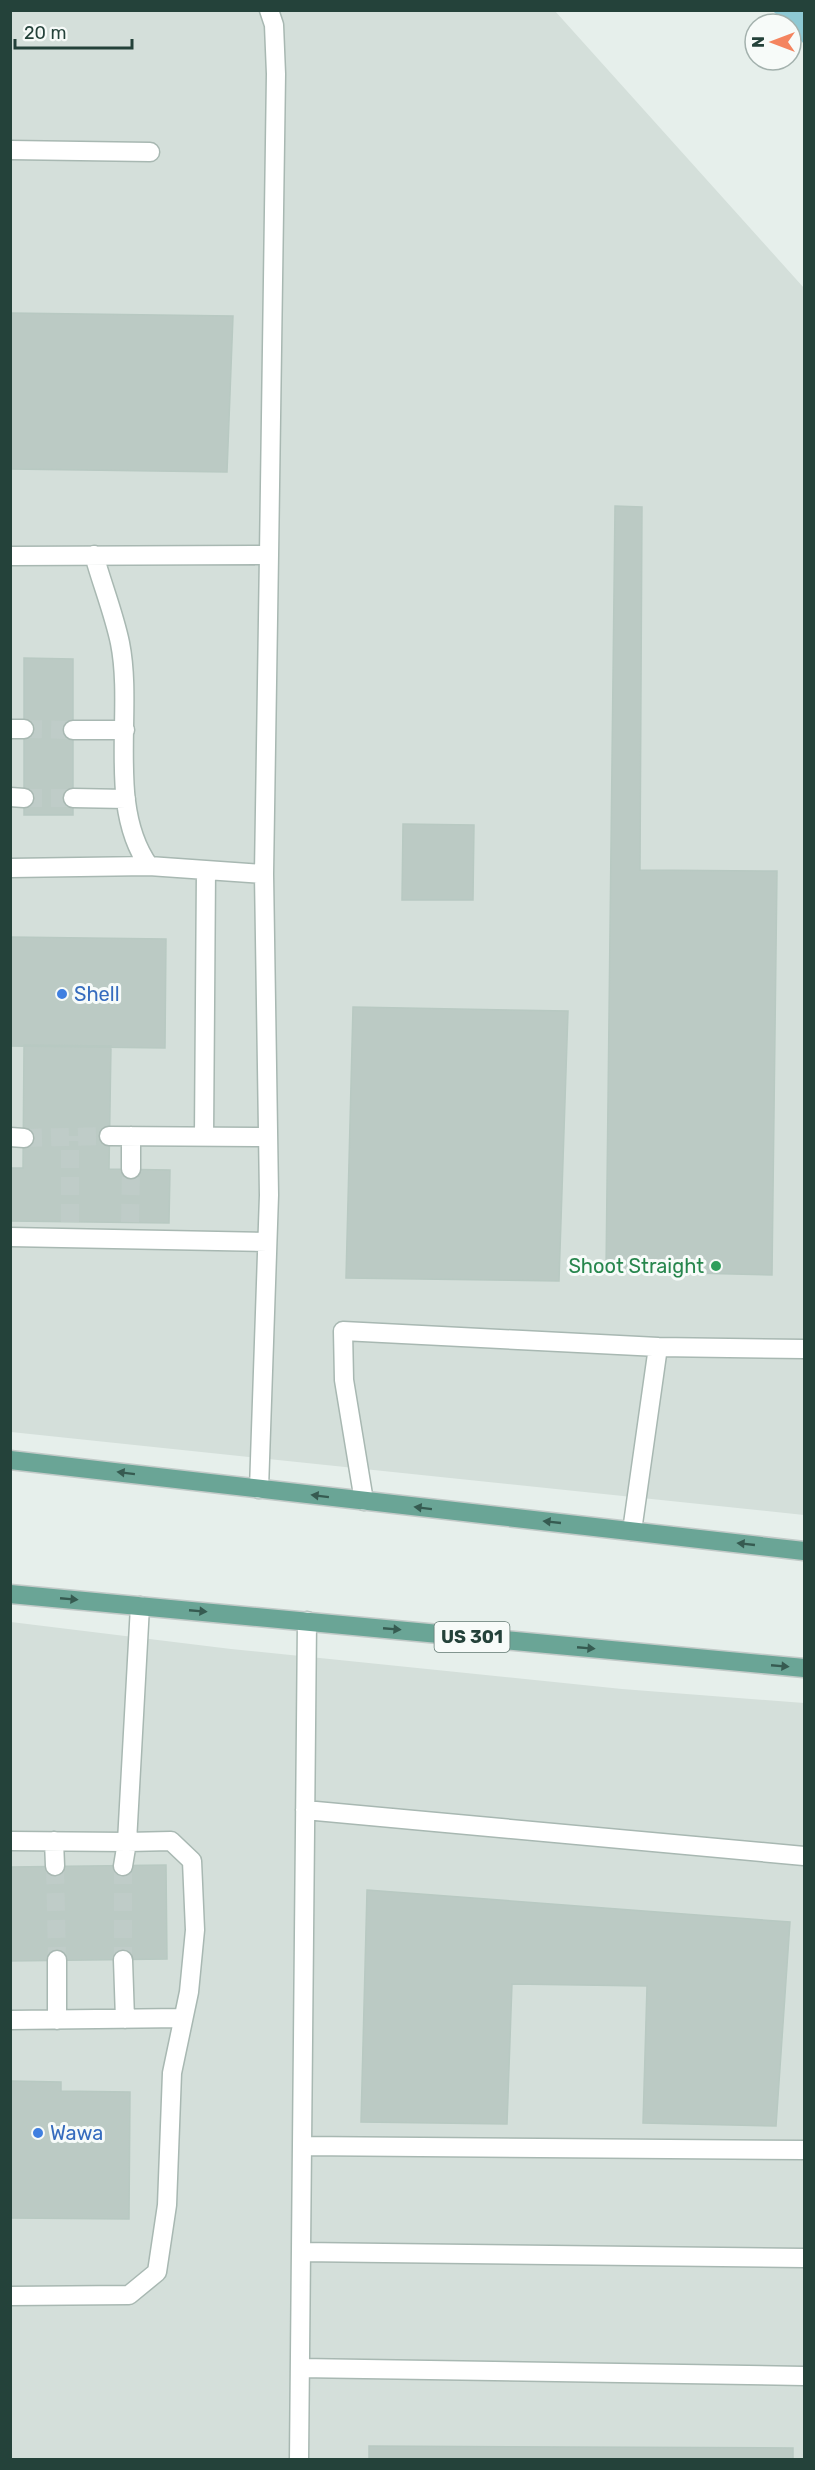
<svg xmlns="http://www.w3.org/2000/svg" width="815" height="2470" font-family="Rubik,sans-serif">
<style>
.built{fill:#d4dfda}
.water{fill:#8ec9d4}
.building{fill:#bbcac4;stroke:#b8c9c2;stroke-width:1.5}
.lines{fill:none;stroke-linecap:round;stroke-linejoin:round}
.minor-tunnel{stroke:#bfccc8;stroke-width:18;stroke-dasharray:18 9;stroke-linecap:butt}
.minor-casing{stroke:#a8b8b2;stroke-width:21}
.major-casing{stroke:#c2cac8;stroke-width:21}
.minor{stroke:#fff;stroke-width:18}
.major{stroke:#6aa596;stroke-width:18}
.oneway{fill:#365b51}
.shop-dot{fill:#3f7fe0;stroke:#f7fbf9;stroke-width:2}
.leisure-dot{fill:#2e9e5b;stroke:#f7fbf9;stroke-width:2}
.labels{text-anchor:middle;stroke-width:6;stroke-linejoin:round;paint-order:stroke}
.shield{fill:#f7fbf9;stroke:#637a73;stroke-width:1.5}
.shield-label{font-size:18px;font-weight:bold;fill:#24423a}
.shop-label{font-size:20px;fill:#366cbe;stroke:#f7fbf9;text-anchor:start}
.leisure-label{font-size:20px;fill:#27864d;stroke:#f7fbf9;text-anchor:end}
</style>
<rect width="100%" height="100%" fill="#e6efeb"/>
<path class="built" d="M11 11H555L804 288V1515L11 1432Z
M11 1622 231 1649 622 1689 804 1703V2459L11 2460Z"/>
<path class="water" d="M773 11H804V44L791 30V24H786Z"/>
<path class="building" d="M10 313 233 316 227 472 10 469Z
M615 506 642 507 640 870 777 871 772 1275 606 1271Z
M24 658 73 659V815H24Z
M403 824 474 825 473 900H402Z
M10 937 166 939 165 1048 10 1046Z
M353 1007 568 1011 559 1281 346 1278Z
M24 1045 111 1046 109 1169 170 1170 169 1223 10 1221V1168H23Z
M166 1865 167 1959 10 1961V1867Z
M367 1890 790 1922 776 2126 643 2123 647 1986 512 1984 507 2124 361 2122Z
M11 2081 61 2082V2091L130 2092 129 2219 10 2218Z
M369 2446 793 2448V2460H369Z"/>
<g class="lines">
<path class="minor-tunnel" d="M24 729 73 730
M24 798H73
M24 1138 109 1136
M70 1222V1136
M130 1222 131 1169
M55 1866 57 1960
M123 1866V1960"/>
<g class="minor-casing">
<path id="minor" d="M269 10 274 25 276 74 269 555
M10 150 150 152
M94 555C102 584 114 614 120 643 134 713 106 806 149 866L264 874
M10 556 269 555 264 874 269 1195 259 1489
M10 729H24
M73 730H125
M10 797 24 798
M73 798 126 799
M10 868 149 866
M109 1136 268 1137
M131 1136V1169
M204 1136 206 870
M10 1137 24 1138
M10 1237 267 1242
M364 1501 344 1380 343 1331 658 1347
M632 1531 658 1347 804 1349
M305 1810 804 1856
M10 1841 127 1842 140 1606
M54 1841 55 1866
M57 1960V2020
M123 1960 125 2019
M10 2020 183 2018
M302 2146 804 2150
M301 2252 804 2258
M10 2296 129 2295 157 2272 167 2205 172 2073 189 1992 195 1930 192 1861 171 1841 127 1842 123 1866
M300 2368 804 2376
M299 2460 307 1621"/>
</g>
<g class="major-casing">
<path id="major" d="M10 1460 804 1551
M10 1594 804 1668"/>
</g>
<use href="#minor" class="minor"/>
<use href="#major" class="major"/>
</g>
<defs><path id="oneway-solid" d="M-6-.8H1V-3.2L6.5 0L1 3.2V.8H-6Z" transform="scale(1.5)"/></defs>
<g class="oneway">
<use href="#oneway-solid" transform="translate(126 1473) rotate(-173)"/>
<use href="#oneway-solid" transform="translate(320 1496) rotate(-173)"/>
<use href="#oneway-solid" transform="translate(423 1508) rotate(-173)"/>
<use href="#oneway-solid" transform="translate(552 1522) rotate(-174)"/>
<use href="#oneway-solid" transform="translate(746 1544) rotate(-174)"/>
<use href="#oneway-solid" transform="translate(69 1599) rotate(5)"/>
<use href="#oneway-solid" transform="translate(198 1611) rotate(5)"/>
<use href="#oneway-solid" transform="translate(392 1629) rotate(5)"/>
<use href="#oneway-solid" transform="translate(586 1648) rotate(5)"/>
<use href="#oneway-solid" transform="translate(780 1666) rotate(5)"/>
</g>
<g class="shop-dot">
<circle cx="62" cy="994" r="6"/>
<circle cx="38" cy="2133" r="6"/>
</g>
<circle class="leisure-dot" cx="716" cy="1266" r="6"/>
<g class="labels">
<rect class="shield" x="434.5" y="1622" width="75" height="30" rx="4.5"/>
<g class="shield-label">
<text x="472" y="1643">US 301</text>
</g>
<g class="shop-label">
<text x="74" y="1001">Shell</text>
<text x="50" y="2140">Wawa</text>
</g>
<g class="leisure-label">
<text x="704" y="1273">Shoot Straight</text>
</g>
</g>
<rect width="815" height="2470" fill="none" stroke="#24423a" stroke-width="24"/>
<g transform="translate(773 42) rotate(270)"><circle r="28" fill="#f7fbf9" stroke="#a3b1ad" stroke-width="1.5"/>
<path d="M0-4.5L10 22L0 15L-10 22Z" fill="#f4845f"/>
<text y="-9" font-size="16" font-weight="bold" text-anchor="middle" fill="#24423a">N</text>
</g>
<path d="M15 39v9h117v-9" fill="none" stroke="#24423a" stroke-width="3"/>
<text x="24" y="39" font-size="18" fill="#24423a" stroke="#f7fbf9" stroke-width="4.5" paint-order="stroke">20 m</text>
</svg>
